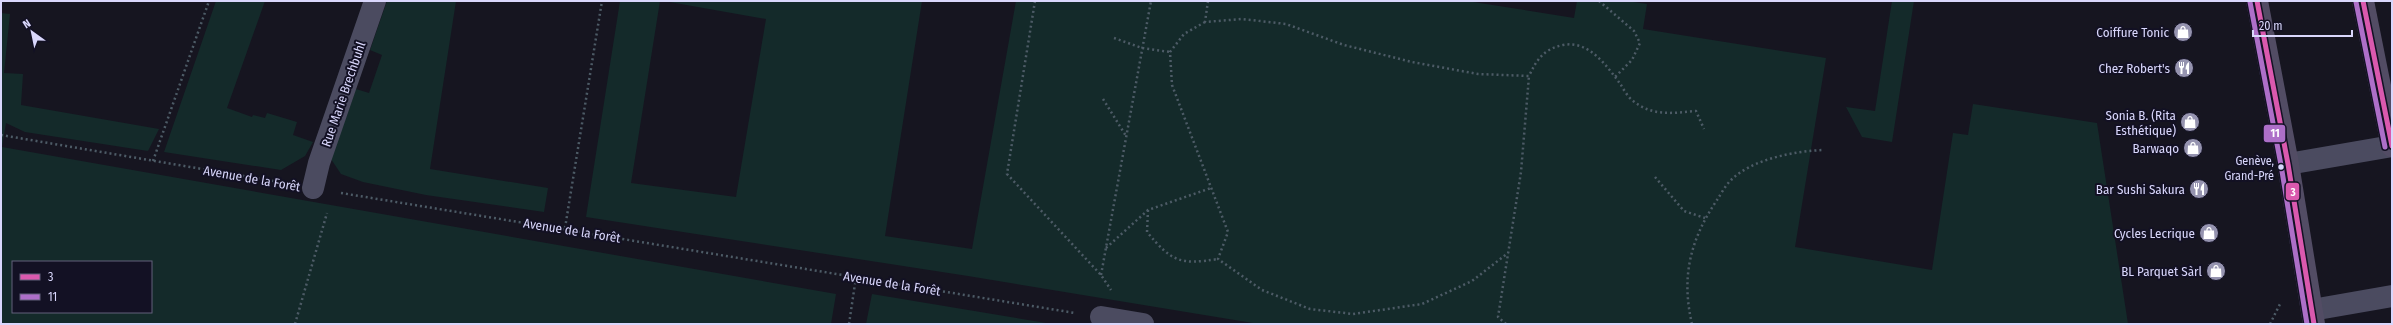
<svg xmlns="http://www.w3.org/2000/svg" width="2393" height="325" font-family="'Fira Sans Condensed',sans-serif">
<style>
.green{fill:#142a2a;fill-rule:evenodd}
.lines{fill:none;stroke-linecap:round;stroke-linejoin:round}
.path{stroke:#4d5b66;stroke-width:2.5;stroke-dasharray:2 3;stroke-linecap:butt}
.minor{stroke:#4b4b60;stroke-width:22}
.major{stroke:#524c64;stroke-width:22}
.bus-1-casing{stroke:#131124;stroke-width:8}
.bus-2-casing{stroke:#131124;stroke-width:8}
.bus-1{stroke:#da59ae;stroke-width:5}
.bus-2{stroke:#ad6fc8;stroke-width:5}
.bus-dot{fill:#d9d7fc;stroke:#131124;stroke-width:1.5}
.labels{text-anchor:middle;stroke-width:4;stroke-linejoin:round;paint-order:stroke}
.bus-label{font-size:12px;fill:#d9d7fc;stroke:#131124;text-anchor:end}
.poi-label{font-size:13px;fill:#d9d7fc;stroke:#131124;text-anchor:end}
.street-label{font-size:13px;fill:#d9d7fc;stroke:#131124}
.line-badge{stroke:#131124;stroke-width:1.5}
.badge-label{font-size:11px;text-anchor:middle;font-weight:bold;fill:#fff}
</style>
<rect width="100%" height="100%" fill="#161520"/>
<path class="green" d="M216 1H265L227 108 252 117 253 115 265 118 267 113 297 122 293 135 313 142 305 156 281 170 164 152Z
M387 1H456L430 169 548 188 544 212 426 195 363 182 341 174 331 159 356 89 369 93 382 55 370 50Z
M620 1H660L631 183 736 197 766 19 664 1H922L885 236 972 249 1016 1H1467L1574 18 1577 1H1627L1647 4 1643 29 1826 58 1795 247 1932 270 1953 133 1968 135 1973 104 2097 123 2128 324H1259L968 276 586 217Z
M1892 1H1914L1892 142 1862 137 1846 107 1875 111Z
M1 13 10 14 4 73 23 74 21 105 159 129 148 151 25 132 6 123 2 147 836 294 831 324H1ZM13 262H151V312H13Z
M872 294 1052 324H866Z"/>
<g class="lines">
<path class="path" d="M1035 1 1007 174 1101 275 1111 290
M1208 1 1205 22 1242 19 1286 24 1344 45 1412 62 1478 74 1529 76C1537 59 1544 49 1563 45 1589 40 1607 66 1621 85 1624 90 1628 97 1632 100 1652 117 1673 113 1696 111L1704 129
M1599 1 1634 31 1640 43 1632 60 1615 77
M1205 22 1184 34 1170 52 1172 85 1228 232 1218 259 1262 290 1310 309 1353 314 1422 304 1472 281 1508 253
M1114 38 1142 48 1170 52
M1103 99 1126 136
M1 135 285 183
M153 161 209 1
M1655 177 1684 211 1705 218
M341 193 1075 313
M1148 210 1147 232C1172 262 1180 265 1218 259
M565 228 602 1
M1106 248 1148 210 1211 188
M1101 275 1151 1
M295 324 327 213
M849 324 856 277
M1506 324 1498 317 1521 172 1529 76
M1692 324C1681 277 1690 240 1717 200 1721 194 1725 186 1731 180 1752 159 1795 151 1824 150
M2270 324 2281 302"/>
<path class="minor" d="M2288 164 2392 146
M313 188 319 163 375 1
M2312 310 2392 296
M1101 317 1143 324"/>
<path class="major" d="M2257 1 2288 164 2314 324
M2363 1 2392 146"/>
<g class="bus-1-casing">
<path id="bus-1" d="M2257 1 2288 164 2314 324
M2363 1 2392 146"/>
</g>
<g class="bus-2-casing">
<path id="bus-2" d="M2250 2 2281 165 2307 324
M2356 2 2385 147"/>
</g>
<use href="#bus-1" class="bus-1"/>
<use href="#bus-2" class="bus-2"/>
</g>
<defs>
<g id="shop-disc" transform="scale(1)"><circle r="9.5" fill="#9593af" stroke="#131124"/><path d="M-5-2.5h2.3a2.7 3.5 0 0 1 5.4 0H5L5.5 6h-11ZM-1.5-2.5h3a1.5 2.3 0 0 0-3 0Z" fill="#fff"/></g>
<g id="restaurant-disc" transform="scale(1)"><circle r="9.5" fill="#9593af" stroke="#131124"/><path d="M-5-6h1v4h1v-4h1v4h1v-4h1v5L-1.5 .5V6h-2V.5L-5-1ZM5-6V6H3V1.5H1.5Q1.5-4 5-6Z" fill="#fff"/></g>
</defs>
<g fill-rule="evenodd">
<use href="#shop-disc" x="2183" y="32"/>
<use href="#restaurant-disc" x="2184" y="68"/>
<use href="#shop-disc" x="2190" y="122"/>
<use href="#shop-disc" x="2193" y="148"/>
<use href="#restaurant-disc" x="2199" y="189"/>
<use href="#shop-disc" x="2209" y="233"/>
<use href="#shop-disc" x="2216" y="271"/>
</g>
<circle class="bus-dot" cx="2281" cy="167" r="3.5"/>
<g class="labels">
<g class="bus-label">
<text x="2274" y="165">Genève,<tspan x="2274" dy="15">Grand-Pré</tspan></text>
</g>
<g class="poi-label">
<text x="2169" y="37">Coiffure Tonic</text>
<text x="2170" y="73">Chez Robert's</text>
<text x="2176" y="120">Sonia B. (Rita<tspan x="2176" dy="15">Esthétique)</tspan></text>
<text x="2179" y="153">Barwaqo</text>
<text x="2185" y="194">Bar Sushi Sakura</text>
<text x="2195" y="238">Cycles Lecrique</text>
<text x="2202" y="276">BL Parquet Sàrl</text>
</g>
<g class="street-label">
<text transform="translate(343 94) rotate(-71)" y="5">Rue Marie Brechbuhl</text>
<text transform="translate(252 178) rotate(10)" y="5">Avenue de la Forêt</text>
<text transform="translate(572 230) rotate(9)" y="5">Avenue de la Forêt</text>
<text transform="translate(892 283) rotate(9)" y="5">Avenue de la Forêt</text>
</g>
</g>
<g class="line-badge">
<rect x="2263" y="124" width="23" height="19" rx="4" fill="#ad6fc8"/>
<rect x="2285" y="182" width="15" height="19" rx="4" fill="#da59ae"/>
</g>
<g class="badge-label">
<text x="2275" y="137">11</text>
<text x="2293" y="196">3</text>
</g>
<rect width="2393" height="325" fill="none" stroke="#d9d7fc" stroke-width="4"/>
<rect x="12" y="261" width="140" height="52" fill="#131124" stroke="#62607a"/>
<rect x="20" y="274" width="20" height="6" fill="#da59ae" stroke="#62607a"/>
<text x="48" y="281" font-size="12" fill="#d9d7fc">3</text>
<rect x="20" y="294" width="20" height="6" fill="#ad6fc8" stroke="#62607a"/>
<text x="48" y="301" font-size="12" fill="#d9d7fc">11</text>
<g transform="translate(32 32) rotate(327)" stroke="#131124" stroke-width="3" paint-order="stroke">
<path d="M0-3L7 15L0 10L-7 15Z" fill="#d9d7fc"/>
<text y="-6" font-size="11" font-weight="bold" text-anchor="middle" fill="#d9d7fc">N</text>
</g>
<path d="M2253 30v6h99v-6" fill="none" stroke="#d9d7fc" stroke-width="2"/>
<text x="2259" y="30" font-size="12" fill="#d9d7fc" stroke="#131124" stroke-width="3" paint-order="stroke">20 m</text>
</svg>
